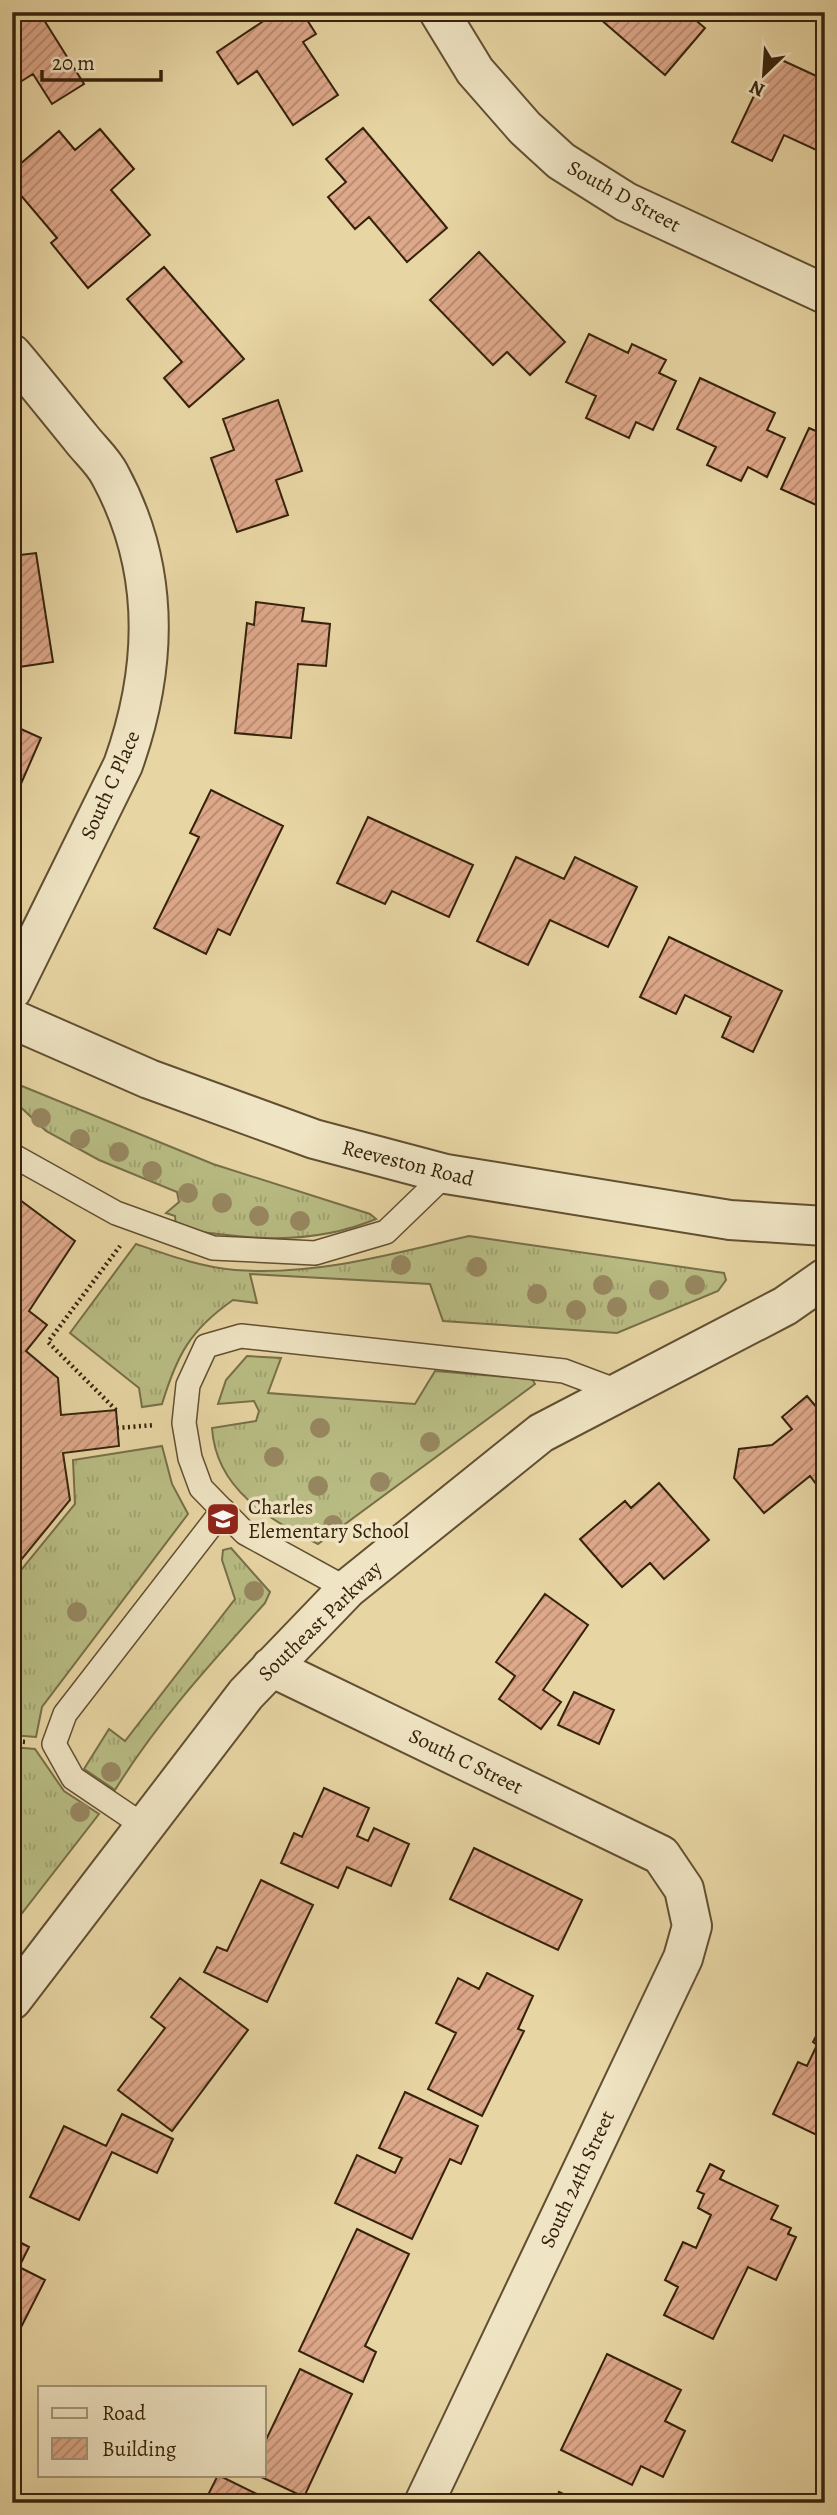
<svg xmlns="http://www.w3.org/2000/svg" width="837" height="2515" font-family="Alegreya,serif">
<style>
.grass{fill:url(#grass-tufts);stroke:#776f48;stroke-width:2}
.building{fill:url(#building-hatch);stroke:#36220c;stroke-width:2}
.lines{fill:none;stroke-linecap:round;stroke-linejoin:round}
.service-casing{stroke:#624f32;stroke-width:26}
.minor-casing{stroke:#624f32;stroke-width:42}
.path{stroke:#36220c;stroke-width:4.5;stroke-dasharray:2 3.5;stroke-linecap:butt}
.service{stroke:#efe4c3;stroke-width:23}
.minor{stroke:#efe4c3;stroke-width:38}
.tree{fill:#978760}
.labels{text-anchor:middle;stroke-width:7;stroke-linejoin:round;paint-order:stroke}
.street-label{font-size:21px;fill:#36220c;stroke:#efe4c3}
.poi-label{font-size:21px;fill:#36220c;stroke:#efe4c3;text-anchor:start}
</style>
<defs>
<pattern id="grass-tufts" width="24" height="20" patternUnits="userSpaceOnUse" patternTransform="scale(1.75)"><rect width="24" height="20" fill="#b8bc83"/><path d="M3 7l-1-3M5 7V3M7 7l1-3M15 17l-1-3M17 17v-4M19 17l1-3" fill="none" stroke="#9fa170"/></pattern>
<pattern id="building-hatch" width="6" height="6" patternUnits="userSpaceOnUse" patternTransform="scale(1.75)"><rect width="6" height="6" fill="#dea88a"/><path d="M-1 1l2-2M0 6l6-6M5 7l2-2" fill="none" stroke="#b5886f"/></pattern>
</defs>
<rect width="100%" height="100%" fill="#e7d5a3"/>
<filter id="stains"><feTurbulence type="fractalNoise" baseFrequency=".00286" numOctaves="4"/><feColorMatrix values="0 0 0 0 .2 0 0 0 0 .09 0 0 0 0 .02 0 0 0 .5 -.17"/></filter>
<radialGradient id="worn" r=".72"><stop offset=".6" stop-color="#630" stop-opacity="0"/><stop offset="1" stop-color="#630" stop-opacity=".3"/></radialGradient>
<path class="grass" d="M12 1082 213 1164 370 1214 376 1219C309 1247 244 1239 176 1228L175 1216 166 1213 179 1202 177 1192 99 1160 46 1131 12 1099Z
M469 1236 724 1273 726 1280 718 1291 617 1333 443 1321 430 1284 250 1274 257 1303 233 1300C190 1330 177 1355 162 1404L142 1407 139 1388 70 1333 136 1244C168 1255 201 1267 235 1270 315 1276 392 1254 469 1236Z
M247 1356 281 1358 268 1393 415 1404 435 1371 532 1379 535 1384 318 1544C269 1519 216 1490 212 1428L256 1421 259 1411 254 1401 218 1404 226 1380Z
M162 1446 172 1484 188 1514 42 1707 36 1737 12 1735V1581L75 1504 73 1460Z
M231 1548 270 1592 265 1603C212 1662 157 1722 115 1790L84 1769 109 1729 125 1741 235 1599 222 1560 223 1550Z
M12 1747 35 1749 64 1791 99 1814 12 1926Z"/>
<path class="building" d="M12 12H39L84 84 52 104 33 74 12 87Z
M277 12H302L316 34 303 42 338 95 293 125 257 71 238 84 217 52Z
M592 12H686L705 28 665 75Z
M773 56 825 80V154L784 135 772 161 732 142Z
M363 128 447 228 407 262 369 217 355 229 328 197 346 182 326 159Z
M100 129 134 169 111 190 150 235 88 288 51 243 57 238 12 185V171L59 131 75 150Z
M479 252 565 342 530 375 507 352 493 365 430 300Z
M164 267 244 359 189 407 164 378 182 362 127 299Z
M589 334 628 353 632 344 666 360 659 373 676 381 653 430 636 422 629 438 586 418 596 396 566 382Z
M700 378 775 413 767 430 785 438 767 477 748 467 741 481 707 465 716 447 677 429Z
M278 400 302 471 276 480 288 515 237 532 211 458 234 450 223 419Z
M809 428 825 435V509L781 489Z
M36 553 53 662 12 668V556Z
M256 602 304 608 302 621 330 624 326 666 298 664 291 738 235 733 247 623 254 625Z
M12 725 41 738 20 786 12 783Z
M211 790 283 826 230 935 218 929 206 954 154 928 199 837 190 833Z
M368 817 473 865 449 917 392 891 385 904 337 883Z
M516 857 564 879 575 857 637 887 608 947 550 920 528 965 477 941Z
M669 937 782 991 753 1052 722 1037 731 1017 685 995 676 1014 640 997Z
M12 1194 75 1241 29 1311 47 1325 26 1351 58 1378 61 1415 116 1410 119 1446 63 1453 70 1500 12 1571Z
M807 1396 818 1409 825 1403V1490L822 1492 810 1476 764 1513 734 1478 739 1449 772 1445 792 1429 782 1417Z
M659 1483 709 1540 664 1579 650 1563 622 1587 580 1539 625 1501 631 1508Z
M545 1594 588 1625 543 1690 561 1702 541 1729 499 1699 515 1676 496 1662Z
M574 1692 614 1710 599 1744 558 1725Z
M324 1788 369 1808 357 1836 368 1841 374 1828 409 1844 391 1886 347 1867 338 1888 281 1863 294 1833 302 1837Z
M474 1848 582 1900 558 1950 450 1899Z
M261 1880 313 1905 267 2002 204 1972 217 1947 227 1951Z
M487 1973 533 1996 518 2029 524 2031 482 2116 428 2089 456 2033 436 2023 458 1978 479 1989Z
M180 1978 248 2030 172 2131 118 2090 165 2028 151 2017Z
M825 2019V2139L773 2114 798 2062 807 2066 817 2045 813 2042Z
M405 2092 478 2126 461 2164 450 2159 412 2239 335 2203 357 2155 395 2173 402 2158 379 2148Z
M122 2114 173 2139 157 2173 112 2152 79 2220 30 2197 64 2126 106 2146Z
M710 2164 724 2171 720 2179 778 2206 771 2219 791 2228 788 2234 796 2237 776 2280 748 2267 713 2339 664 2315 678 2287 665 2280 683 2242 696 2248 711 2215 698 2208 704 2194 697 2191Z
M357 2229 409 2254 365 2346 376 2352 363 2382 299 2351Z
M12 2238 29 2247 19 2267 45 2280 12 2345Z
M607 2354 681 2390 665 2421 685 2431 663 2477 641 2466 632 2485 561 2450Z
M300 2369 352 2394 304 2497 257 2475H264V2444Z
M218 2475 259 2495 255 2503H204Z
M559 2492 582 2503H555Z"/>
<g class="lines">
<g class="service-casing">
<path id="service" d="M12 1155 116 1213 213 1248 315 1253 386 1232 446 1174
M347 1589 245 1533 201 1488 190 1458 184 1423 188 1385 206 1346 241 1336 564 1371 620 1392
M144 1826 73 1778 54 1744 65 1714 223 1510"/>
</g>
<g class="minor-casing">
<path id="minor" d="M439 12 475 71 525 128 561 161 626 202 825 294
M12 354C35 381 57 409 80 437 89 449 103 461 110 475 161 569 158 667 123 765L12 990
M12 1019 149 1079 314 1139 446 1174 730 1220 825 1226
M271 1667 661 1855 684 1889 692 1926 683 1958 424 2503
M12 2000 246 1694 347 1589 541 1433 785 1306 825 1278"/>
</g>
<path class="path" d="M116 1410 48 1342 120 1246
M117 1428 155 1425
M12 1741 25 1742"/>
<use href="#service" class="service"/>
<use href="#minor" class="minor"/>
</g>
<g class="tree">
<circle cx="41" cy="1118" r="10"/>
<circle cx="80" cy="1139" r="10"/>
<circle cx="119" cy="1152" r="10"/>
<circle cx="152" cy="1171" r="10"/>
<circle cx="188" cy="1193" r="10"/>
<circle cx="222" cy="1203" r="10"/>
<circle cx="259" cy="1216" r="10"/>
<circle cx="300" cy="1221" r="10"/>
<circle cx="401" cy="1265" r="10"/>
<circle cx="477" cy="1267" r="10"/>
<circle cx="603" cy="1285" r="10"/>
<circle cx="695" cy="1285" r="10"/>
<circle cx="659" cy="1290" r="10"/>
<circle cx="537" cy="1294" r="10"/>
<circle cx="617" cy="1307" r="10"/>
<circle cx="576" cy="1310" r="10"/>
<circle cx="320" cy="1428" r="10"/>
<circle cx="430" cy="1442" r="10"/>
<circle cx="274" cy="1457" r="10"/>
<circle cx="380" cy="1482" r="10"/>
<circle cx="318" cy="1486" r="10"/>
<circle cx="333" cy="1525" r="10"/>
<circle cx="254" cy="1591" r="10"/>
<circle cx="77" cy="1612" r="10"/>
<circle cx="111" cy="1772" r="10"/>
<circle cx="80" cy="1812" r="10"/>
</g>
<defs>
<g id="school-square" transform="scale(1.75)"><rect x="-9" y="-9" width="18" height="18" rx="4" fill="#8f2418" stroke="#efe4c3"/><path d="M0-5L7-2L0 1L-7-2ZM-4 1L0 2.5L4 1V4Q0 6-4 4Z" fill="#fff"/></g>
</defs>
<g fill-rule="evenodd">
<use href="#school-square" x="223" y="1519"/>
</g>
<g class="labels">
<g class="street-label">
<text transform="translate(624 196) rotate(29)" y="7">South D Street</text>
<text transform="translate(110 785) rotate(-66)" y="7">South C Place</text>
<text transform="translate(408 1163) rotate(14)" y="7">Reeveston Road</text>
<text transform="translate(320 1621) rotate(-44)" y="7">Southeast Parkway</text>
<text transform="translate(466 1761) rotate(26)" y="7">South C Street</text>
<text transform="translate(577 2179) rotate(-65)" y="7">South 24th Street</text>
</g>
<g class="poi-label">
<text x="248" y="1514">Charles<tspan x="248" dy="24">Elementary School</tspan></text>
</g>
</g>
<rect width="837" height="2515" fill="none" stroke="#e7d5a3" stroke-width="42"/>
<rect x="14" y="14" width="809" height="2487" fill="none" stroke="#36220c" stroke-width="3.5"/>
<rect x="21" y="21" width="795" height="2473" fill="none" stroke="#36220c" stroke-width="2"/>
<rect x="38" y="2386" width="228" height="91" fill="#efe4c3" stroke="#a5967a" stroke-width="2"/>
<rect x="52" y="2408" width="35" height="10" fill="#efe4c3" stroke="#a5967a" stroke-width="2"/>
<text x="102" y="2420" font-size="21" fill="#36220c">Road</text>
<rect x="52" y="2438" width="35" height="21" fill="url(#building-hatch)" stroke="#a5967a" stroke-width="2"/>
<text x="102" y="2456" font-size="21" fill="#36220c">Building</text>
<g transform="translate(764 74) rotate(205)" stroke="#efe4c3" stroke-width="5" paint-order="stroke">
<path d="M0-5L12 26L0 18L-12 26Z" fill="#36220c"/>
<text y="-10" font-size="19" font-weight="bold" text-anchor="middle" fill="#36220c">N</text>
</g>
<path d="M42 70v10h119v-10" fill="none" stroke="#36220c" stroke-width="3.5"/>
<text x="52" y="70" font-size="21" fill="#36220c" stroke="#efe4c3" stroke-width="5" paint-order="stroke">20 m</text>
<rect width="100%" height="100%" filter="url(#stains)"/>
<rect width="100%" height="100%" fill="url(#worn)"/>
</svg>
